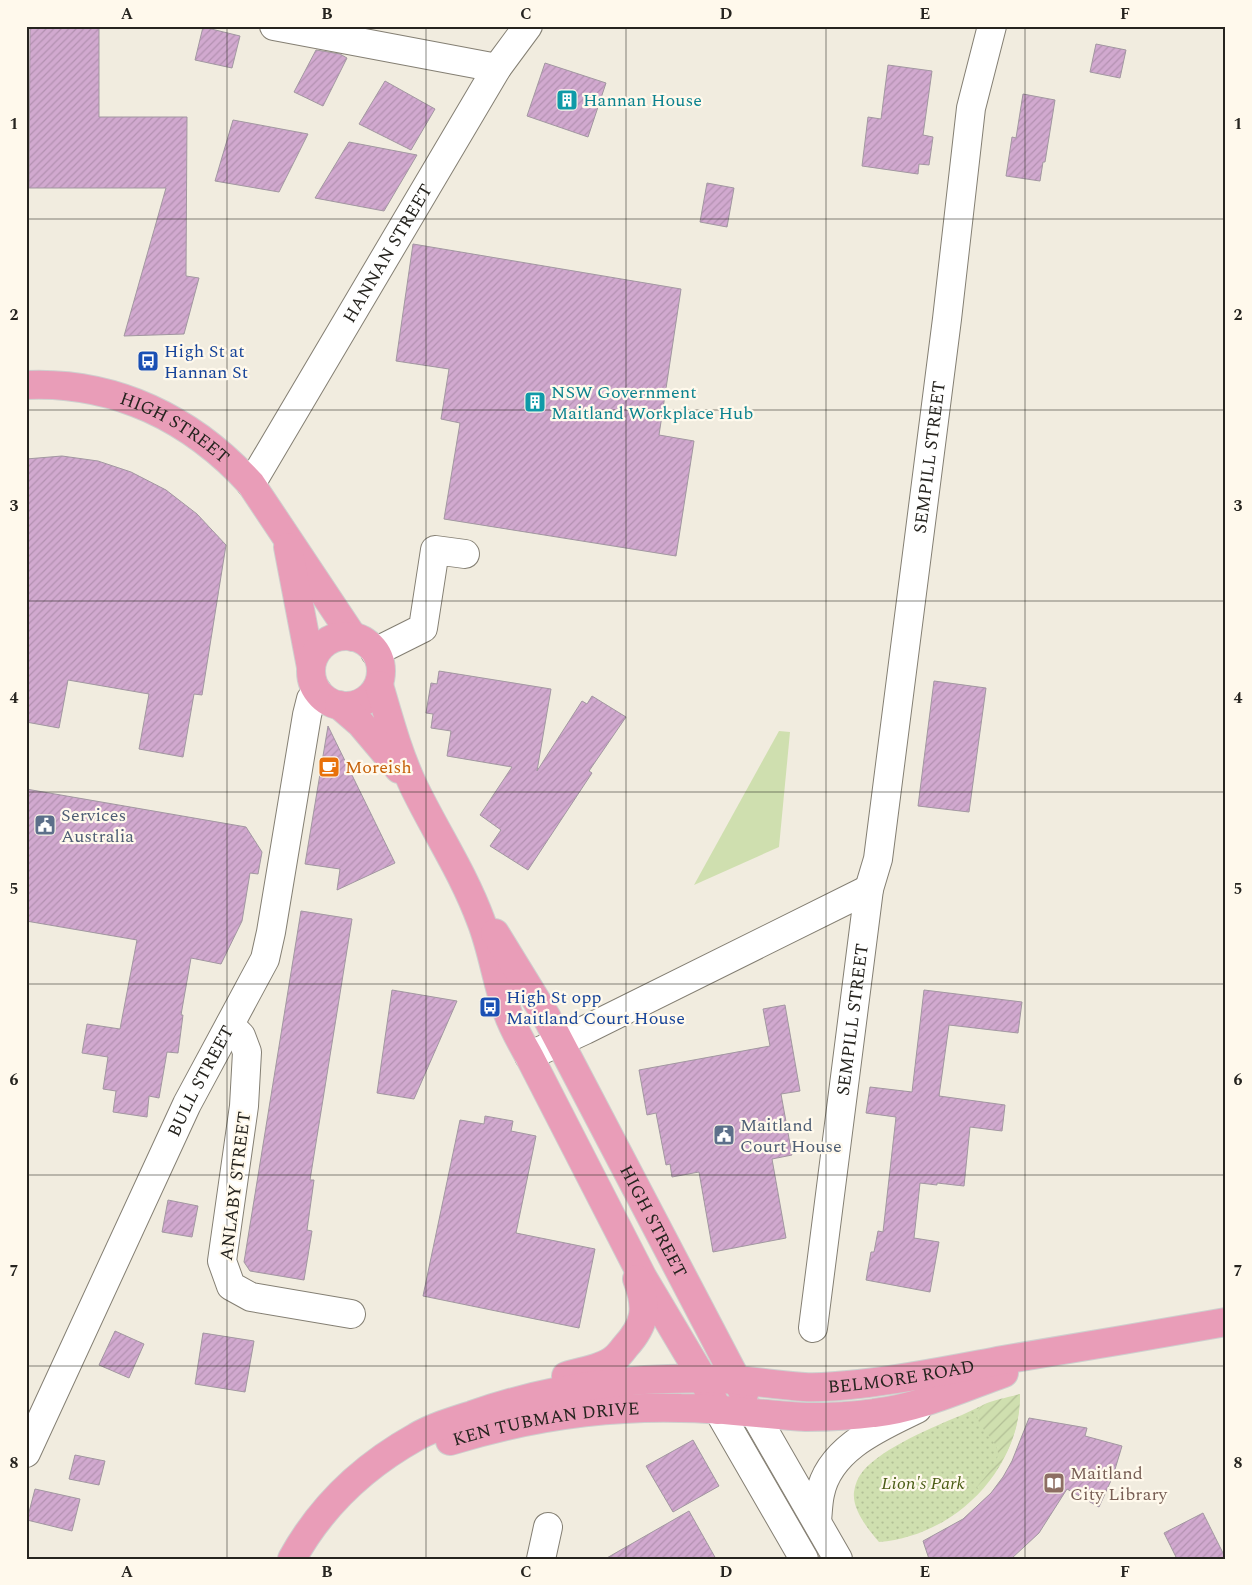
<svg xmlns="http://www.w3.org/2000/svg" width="1252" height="1585" font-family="Spectral,serif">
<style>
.grass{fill:#cfdfaf}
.park{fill:url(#park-dots)}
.garden{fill:url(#garden-furrows)}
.building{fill:url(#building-hatch);stroke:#a297a1}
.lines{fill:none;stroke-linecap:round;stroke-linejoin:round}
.minor-casing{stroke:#847f73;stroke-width:30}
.major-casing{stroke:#cfcfce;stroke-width:30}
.minor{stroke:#fff;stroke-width:28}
.major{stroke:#e99db8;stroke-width:28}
.grid{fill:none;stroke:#26241f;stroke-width:1;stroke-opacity:0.55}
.labels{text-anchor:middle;stroke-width:4.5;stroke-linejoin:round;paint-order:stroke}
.culture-label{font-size:18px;fill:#0d838f;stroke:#fff9ec;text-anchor:start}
.street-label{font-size:18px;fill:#26241f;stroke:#fff9ec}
.transit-label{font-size:18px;fill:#164399;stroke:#fff9ec;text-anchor:start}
.food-label{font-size:18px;fill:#c56008;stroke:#fff9ec;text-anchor:start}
.service-label{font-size:18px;fill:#4e5e75;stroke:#fff9ec;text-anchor:start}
.education-label{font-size:18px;fill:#785e54;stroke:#fff9ec;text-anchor:start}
.park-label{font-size:18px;font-style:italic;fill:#4b5d15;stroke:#fff9ec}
.neatline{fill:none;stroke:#26241f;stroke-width:2}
.grid-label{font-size:16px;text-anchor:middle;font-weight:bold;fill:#26241f}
</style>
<defs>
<pattern id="park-dots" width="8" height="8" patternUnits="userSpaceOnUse" patternTransform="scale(1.25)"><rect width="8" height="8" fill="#cfdfaf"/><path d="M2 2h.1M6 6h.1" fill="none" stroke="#b2bf96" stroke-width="1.8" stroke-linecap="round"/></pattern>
<pattern id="garden-furrows" width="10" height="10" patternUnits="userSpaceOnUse" patternTransform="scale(1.25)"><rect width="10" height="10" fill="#cfdfaf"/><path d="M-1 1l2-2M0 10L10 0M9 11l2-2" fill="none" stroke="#b2bf96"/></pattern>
<pattern id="building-hatch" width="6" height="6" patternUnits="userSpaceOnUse" patternTransform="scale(1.25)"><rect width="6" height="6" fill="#d1a9cf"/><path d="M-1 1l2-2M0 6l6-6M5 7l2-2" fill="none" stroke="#b391b1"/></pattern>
</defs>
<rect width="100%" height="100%" fill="#f1ecdf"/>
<path class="grass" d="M779 731 790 732 779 847 694 885Z"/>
<path class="park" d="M1020 1394C1020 1471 954 1536 879 1542 868 1529 852 1510 854 1492 855 1484 858 1477 863 1471 884 1447 933 1427 962 1415 969 1412 976 1408 983 1405 995 1401 1008 1398 1020 1394Z"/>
<path class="garden" d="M1020 1394C1020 1435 1005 1461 980 1491L977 1487C984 1477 997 1466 998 1454 999 1438 965 1421 982 1406 988 1401 1011 1397 1020 1394Z"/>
<path class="building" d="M30 26H99V117H187L186 276 199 278 184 334 124 336 166 188H29Z
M203 27 240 36 232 68 195 60Z
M1096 44 1126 50 1120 78 1090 72Z
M316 50 340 54 347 58 323 106 294 92Z
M545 63 606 83 588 137 527 116Z
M888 65 932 71 923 135 933 137 929 165 919 164 918 174 862 166 868 117 881 119Z
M385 81 435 109 411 150 359 124Z
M1023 94 1055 100 1045 162H1043L1040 181 1006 176 1012 137 1016 138Z
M233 120 308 134 279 192 215 181Z
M349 142 417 155 384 211 315 198Z
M707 183 734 188 727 227 700 222Z
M413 244 681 289 659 435 694 441 676 556 444 519 460 423 441 419 449 369 396 361Z
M62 456 98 461 131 472 166 490 197 514 226 545 202 695 194 694 183 757 139 749 149 694 68 680 59 728 26 722V459Z
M439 671 551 689 537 771 582 701 587 704 592 696 626 717 589 771 592 773 528 870 490 846 501 830 480 815 512 767 447 756 451 731 431 728 433 714 426 713 431 683 437 684Z
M934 681 986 688 969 812 918 806Z
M328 726 395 863 337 890 340 869 305 864Z
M26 789 246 827 262 852 258 874 250 873 242 921 221 964 191 958 181 1015H183L178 1053 167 1052 159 1098 149 1096 147 1117 113 1112 116 1091 103 1089 108 1057 82 1053 87 1024 120 1029 137 940 26 921Z
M301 911 352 919 310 1180H314L307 1230 312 1231 304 1280 250 1271 244 1262Z
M392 990 457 1001 414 1099 377 1093Z
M924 990 1022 1002 1018 1033 949 1025 939 1096 1005 1105 1002 1131 970 1127 964 1186 937 1183V1185L920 1183 914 1238 939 1242 930 1292 866 1280 871 1252H874L878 1231 883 1232 896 1117 866 1113 870 1087 912 1092Z
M785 1005 800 1091 781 1094 792 1155 772 1159 786 1238 713 1252 699 1172 672 1177 670 1164 666 1165 656 1113 647 1115 639 1070 770 1046 763 1009Z
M485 1116 513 1121 511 1131 536 1136 516 1233 595 1249 579 1328 423 1296 460 1120 484 1124Z
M168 1200 198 1206 192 1237 162 1232Z
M115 1331 144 1344 129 1378 99 1365Z
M203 1333 254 1341 245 1392 195 1384Z
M1029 1418 1087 1428 1085 1436 1122 1446 1113 1476 1099 1507 1067 1489 1039 1533 1011 1559H929L923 1541 963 1519 991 1493 1003 1477 1012 1461Z
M693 1440 719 1486 673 1512 646 1466Z
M75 1455 105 1461 99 1485 69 1479Z
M35 1489 80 1499 72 1531 27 1520Z
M689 1511 716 1559H605Z
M1203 1513 1226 1559H1177L1164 1533Z"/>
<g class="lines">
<g class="minor-casing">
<g id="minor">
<path d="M274 26 497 68"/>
<path id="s1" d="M251 484 497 68 528 26"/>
<path d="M375 652 423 628 435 550 465 554"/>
<path d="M230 1025 241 1036 247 1052 244 1106 222 1261 231 1286 251 1297 351 1314"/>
<path d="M529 1056 585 1030 869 889"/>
<path id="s2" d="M813 1328 869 889 878 859 947 319 971 108 992 26"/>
<path d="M718 1410 804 1559"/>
<path d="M754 1413 838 1559"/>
<path id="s3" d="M26 1453 187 1104 265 959 271 932 307 715 311 699 317 691"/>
<path d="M817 1521C818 1512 818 1503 820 1494 829 1448 880 1427 917 1409"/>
<path d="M541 1559 548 1527"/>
</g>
</g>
<g class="major-casing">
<g id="major">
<path id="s4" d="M26 385C115 381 192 419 251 484L353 637"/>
<path d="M288 547 311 667"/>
<circle cx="346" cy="671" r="35"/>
<path d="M379 685C389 719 398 753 413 785 435 831 463 872 481 921 492 949 496 979 506 1008 511 1025 520 1040 529 1056L643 1278 703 1379 718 1410"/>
<path d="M339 705 361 724 399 769"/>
<path id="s5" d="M495 933 546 1016 744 1394"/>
<path d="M566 1376C582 1371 602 1369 614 1359 618 1356 622 1351 625 1347 646 1324 648 1308 637 1279"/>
<path id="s6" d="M450 1441C525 1418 603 1406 681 1408 723 1408 765 1415 806 1417 829 1417 852 1416 874 1413 919 1408 962 1388 1004 1373"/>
<path id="s7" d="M292 1559C321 1506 364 1466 416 1437 433 1427 453 1421 472 1415 551 1387 635 1376 719 1379 747 1380 776 1385 804 1387 822 1388 841 1386 859 1384 907 1379 955 1369 1003 1360 1077 1348 1152 1335 1226 1322"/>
</g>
</g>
<use href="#minor" class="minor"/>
<use href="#major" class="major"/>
</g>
<path class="grid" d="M227 26V1559M426 26V1559M626 26V1559M826 26V1559M1025 26V1559M26 219H1226M26 410H1226M26 601H1226M26 792H1226M26 984H1226M26 1175H1226M26 1366H1226"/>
<defs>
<g id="building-square" transform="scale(1.125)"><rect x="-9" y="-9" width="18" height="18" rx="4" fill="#0f9aa8" stroke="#fff9ec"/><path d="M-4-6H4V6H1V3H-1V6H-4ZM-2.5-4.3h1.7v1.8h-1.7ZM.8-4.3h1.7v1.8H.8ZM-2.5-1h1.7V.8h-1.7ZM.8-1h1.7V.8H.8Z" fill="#fff"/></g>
<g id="bus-square" transform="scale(1.125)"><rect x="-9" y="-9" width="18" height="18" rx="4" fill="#1a4fb4" stroke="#fff9ec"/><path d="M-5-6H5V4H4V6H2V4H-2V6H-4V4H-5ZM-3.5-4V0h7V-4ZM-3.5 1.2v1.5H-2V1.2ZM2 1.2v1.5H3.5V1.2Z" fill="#fff"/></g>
<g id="cafe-square" transform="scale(1.125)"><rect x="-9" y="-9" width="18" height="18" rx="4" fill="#e8710a" stroke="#fff9ec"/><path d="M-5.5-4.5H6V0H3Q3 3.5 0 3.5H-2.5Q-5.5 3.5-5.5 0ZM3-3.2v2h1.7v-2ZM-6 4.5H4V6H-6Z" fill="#fff"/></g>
<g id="civic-square" transform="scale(1.125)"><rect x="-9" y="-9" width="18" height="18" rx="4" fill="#5c6f8a" stroke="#fff9ec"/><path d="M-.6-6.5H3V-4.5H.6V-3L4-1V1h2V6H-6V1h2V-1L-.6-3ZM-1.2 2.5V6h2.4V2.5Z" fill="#fff"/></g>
<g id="library-square" transform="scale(1.125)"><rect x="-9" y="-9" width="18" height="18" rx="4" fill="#8d6e63" stroke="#fff9ec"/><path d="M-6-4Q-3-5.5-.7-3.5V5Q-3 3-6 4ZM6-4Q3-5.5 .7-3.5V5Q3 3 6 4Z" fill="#fff"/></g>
</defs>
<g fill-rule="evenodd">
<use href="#building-square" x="567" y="100"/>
<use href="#bus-square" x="148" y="361"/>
<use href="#building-square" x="535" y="402"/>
<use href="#cafe-square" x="329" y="767"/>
<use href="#civic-square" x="45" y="825"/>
<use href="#bus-square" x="490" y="1007"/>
<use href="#civic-square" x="724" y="1135"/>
<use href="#library-square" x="1054" y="1483"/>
</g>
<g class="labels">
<g class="culture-label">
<text x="583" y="106">Hannan House</text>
<text x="551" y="398">NSW Government<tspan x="551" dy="21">Maitland Workplace Hub</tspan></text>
</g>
<g class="street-label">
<text dy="6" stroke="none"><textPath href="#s1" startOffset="268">HANNAN STREET</textPath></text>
<text dy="6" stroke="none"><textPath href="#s4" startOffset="158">HIGH STREET</textPath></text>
<text dy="6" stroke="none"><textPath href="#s2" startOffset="879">SEMPILL STREET</textPath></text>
<text dy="6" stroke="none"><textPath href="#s2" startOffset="311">SEMPILL STREET</textPath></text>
<text dy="6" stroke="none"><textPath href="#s3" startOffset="411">BULL STREET</textPath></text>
<text transform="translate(235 1186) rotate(-83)" y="6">ANLABY STREET</text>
<text dy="6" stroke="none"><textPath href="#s5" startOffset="329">HIGH STREET</textPath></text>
<text dy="6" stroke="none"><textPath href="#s7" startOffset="671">BELMORE ROAD</textPath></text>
<text dy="6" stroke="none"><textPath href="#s6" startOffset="98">KEN TUBMAN DRIVE</textPath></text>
</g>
<g class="transit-label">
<text x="164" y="357">High St at<tspan x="164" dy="21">Hannan St</tspan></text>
<text x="506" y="1003">High St opp<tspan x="506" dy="21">Maitland Court House</tspan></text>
</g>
<g class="food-label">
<text x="345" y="773">Moreish</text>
</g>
<g class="service-label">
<text x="61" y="821">Services<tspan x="61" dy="21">Australia</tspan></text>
<text x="740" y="1131">Maitland<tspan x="740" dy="21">Court House</tspan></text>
</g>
<g class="education-label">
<text x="1070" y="1479">Maitland<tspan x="1070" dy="21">City Library</tspan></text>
</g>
<g class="park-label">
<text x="923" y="1489">Lion's Park</text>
</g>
</g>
<rect width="1252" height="1585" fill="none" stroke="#fff9ec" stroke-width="55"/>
<rect x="28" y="28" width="1196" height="1530" class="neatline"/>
<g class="grid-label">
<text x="127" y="19">A</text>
<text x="327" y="19">B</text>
<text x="526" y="19">C</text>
<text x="726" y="19">D</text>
<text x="925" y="19">E</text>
<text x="1125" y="19">F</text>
<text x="14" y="129">1</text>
<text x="1238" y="129">1</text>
<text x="14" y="320">2</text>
<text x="1238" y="320">2</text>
<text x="14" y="511">3</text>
<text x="1238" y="511">3</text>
<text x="14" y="703">4</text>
<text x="1238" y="703">4</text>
<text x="14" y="894">5</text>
<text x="1238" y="894">5</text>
<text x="14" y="1085">6</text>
<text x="1238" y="1085">6</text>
<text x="14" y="1276">7</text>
<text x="1238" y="1276">7</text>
<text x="14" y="1468">8</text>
<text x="1238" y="1468">8</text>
<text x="127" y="1577">A</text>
<text x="327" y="1577">B</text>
<text x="526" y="1577">C</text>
<text x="726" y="1577">D</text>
<text x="925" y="1577">E</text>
<text x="1125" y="1577">F</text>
</g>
</svg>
